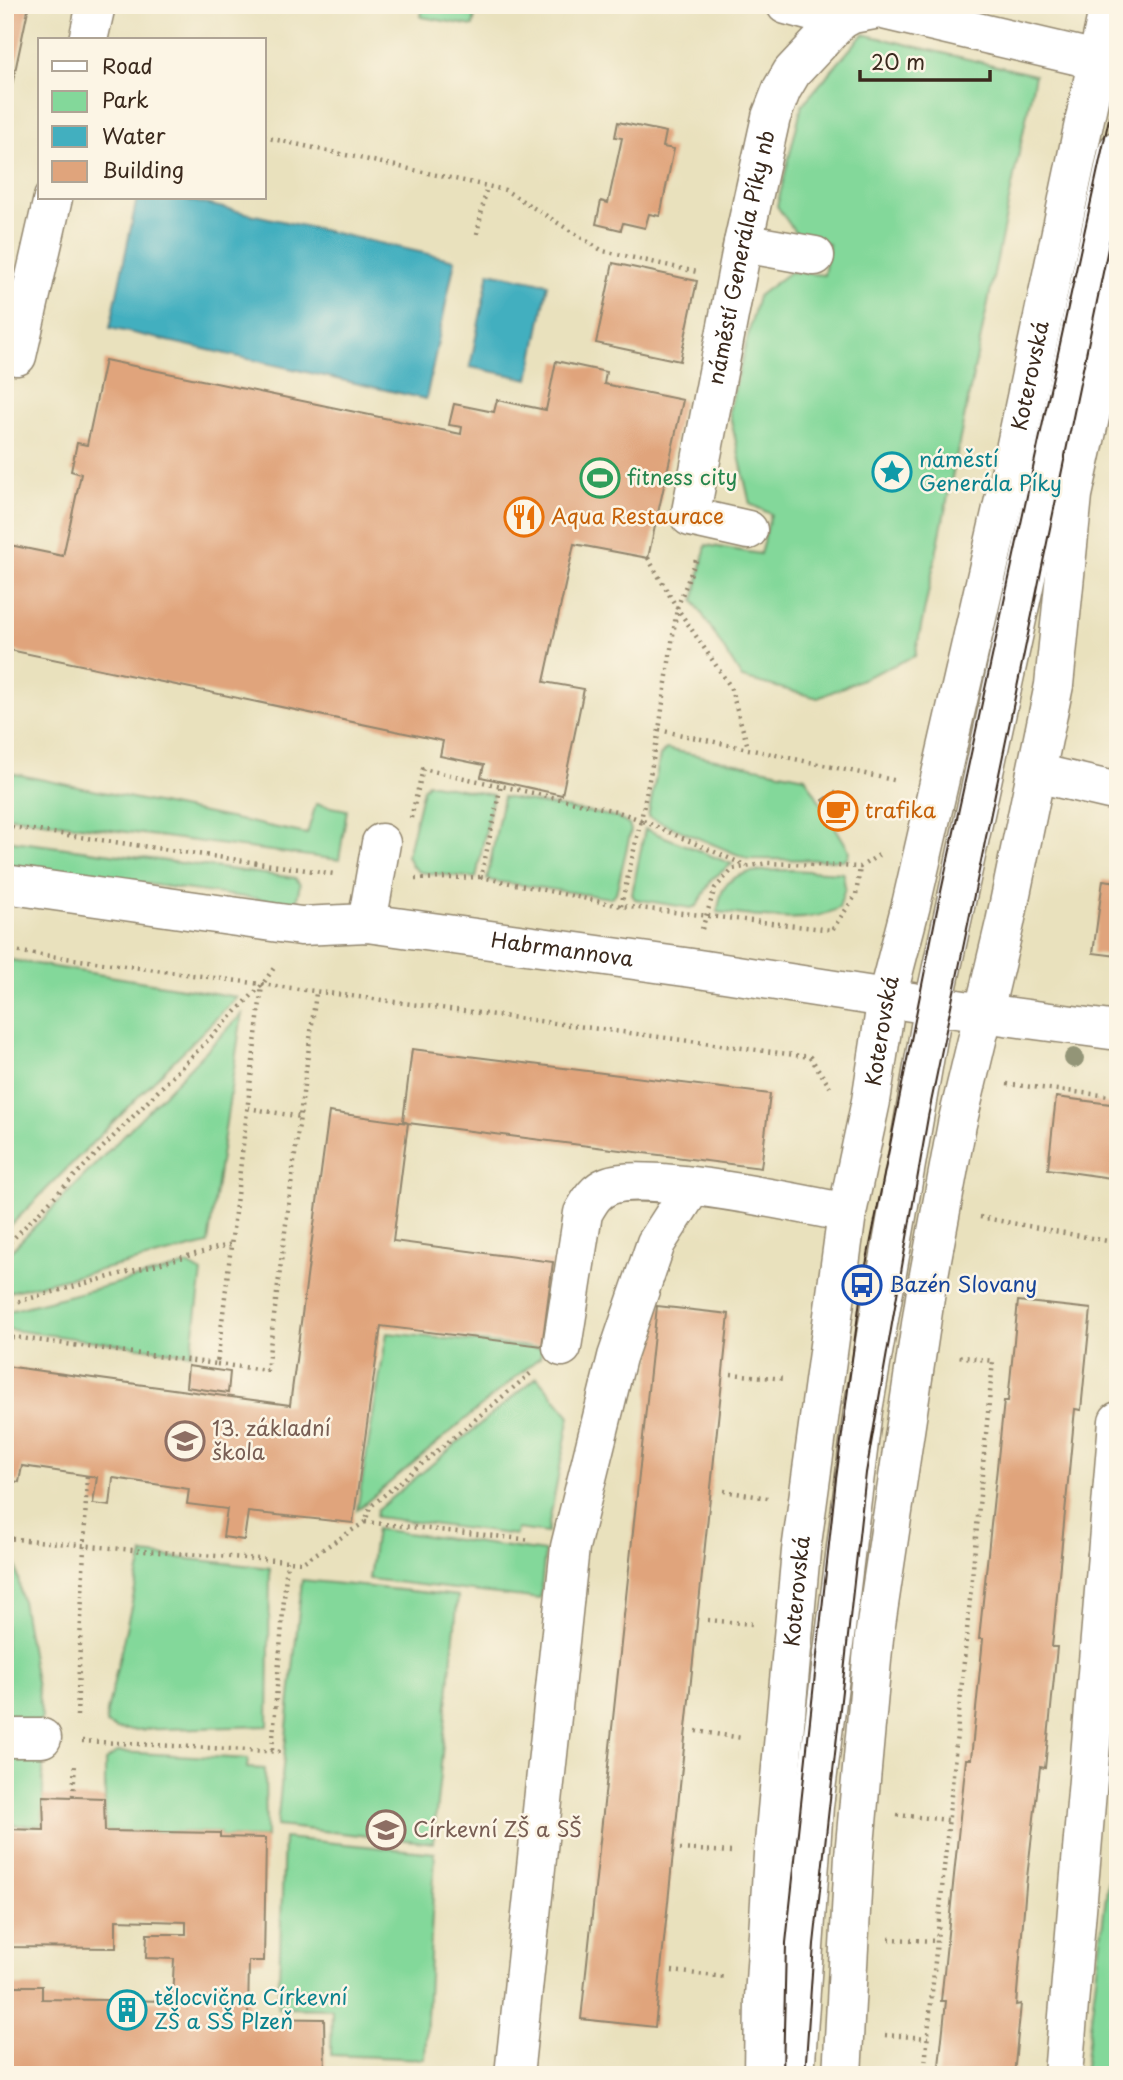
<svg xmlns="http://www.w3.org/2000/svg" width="1123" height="2080" font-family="'Playpen Sans',sans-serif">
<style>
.green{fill:#83d89a;stroke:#5f815c;stroke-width:2}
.water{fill:#42afbf;stroke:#3e6c6e;stroke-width:2}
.building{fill:#e0a47c}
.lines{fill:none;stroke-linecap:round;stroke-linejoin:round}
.minor-casing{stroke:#92866e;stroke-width:41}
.path{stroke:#92866e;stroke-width:4.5;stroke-dasharray:2 5;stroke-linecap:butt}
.minor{stroke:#fff;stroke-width:38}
.tram{stroke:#3b2a1e;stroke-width:2}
.tree{fill:#939577}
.labels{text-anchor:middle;stroke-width:5;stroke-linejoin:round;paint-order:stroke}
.street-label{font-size:21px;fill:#3b2a1e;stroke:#fcf5e5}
.culture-label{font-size:21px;fill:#0d838f;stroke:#fcf5e5;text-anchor:start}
.leisure-label{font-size:21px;fill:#27864d;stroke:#fcf5e5;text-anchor:start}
.food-label{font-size:21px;fill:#c56008;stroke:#fcf5e5;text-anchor:start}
.transit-label{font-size:21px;fill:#164399;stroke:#fcf5e5;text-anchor:start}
.education-label{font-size:21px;fill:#785e54;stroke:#fcf5e5;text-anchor:start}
</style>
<rect width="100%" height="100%" fill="#fcf5e5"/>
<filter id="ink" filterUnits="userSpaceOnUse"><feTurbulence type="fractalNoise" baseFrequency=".0143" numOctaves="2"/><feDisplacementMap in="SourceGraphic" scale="14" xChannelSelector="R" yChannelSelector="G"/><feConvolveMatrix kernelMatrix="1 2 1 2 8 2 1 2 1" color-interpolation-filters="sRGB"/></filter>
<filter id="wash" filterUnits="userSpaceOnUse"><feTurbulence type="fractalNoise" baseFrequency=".00686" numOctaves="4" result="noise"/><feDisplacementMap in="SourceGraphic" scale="28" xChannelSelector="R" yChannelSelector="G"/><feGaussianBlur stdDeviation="1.57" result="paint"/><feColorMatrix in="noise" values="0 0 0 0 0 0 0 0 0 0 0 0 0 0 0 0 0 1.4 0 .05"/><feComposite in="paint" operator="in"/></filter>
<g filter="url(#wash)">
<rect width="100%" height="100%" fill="#e9e1bd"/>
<path class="green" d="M423 5H454L476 9 473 26 421 17Z
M863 34 1035 75 915 656 818 698 742 678 694 601 706 545 760 554 771 514 750 504 729 411 758 296 790 272 824 275 829 244 797 235 777 206 802 105Z
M666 749 805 777 849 850 848 856 843 860 748 859 648 817 660 756Z
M5 772 307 834 316 804 347 810 339 860 5 816Z
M428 783 493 795 476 878 419 872 412 866 407 856 423 789Z
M503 797 616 817 629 825 631 830 616 893 610 898 487 880Z
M645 829 732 864 712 879 697 906 691 908 635 899 632 894Z
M5 840 295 878 300 884 296 904 5 865Z
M790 870 843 873 845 888 839 908C805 927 755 915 717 912 719 905 720 896 723 890 735 867 768 871 790 870Z
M5 959 237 997 5 1231Z
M242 1014 208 1244 5 1293V1257Z
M188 1265 202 1273 191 1354 5 1329V1312Z
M387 1333 542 1348 540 1357 357 1510Z
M537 1377 570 1416 547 1533 517 1529 516 1535 376 1517 377 1510Z
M376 1529 545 1552 540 1599 369 1579Z
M5 1547 13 1548 42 1717 38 1726 5 1729Z
M143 1554 270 1568 268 1726 130 1730 116 1729 106 1724 107 1712Z
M302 1580 458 1596 433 1843 277 1826Z
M5 1751 38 1756 43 1763V1825H5Z
M118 1752 248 1759 247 1768 265 1769 266 1838 220 1837V1833L105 1831V1761Z
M1118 1799V2075H1084Z
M284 1838 435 1853 425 2059 331 2055 332 2009 278 2008Z"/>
<path class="water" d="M137 198H179L455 260 426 399 110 328Z
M489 272 548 284 529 379 470 367Z"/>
<g id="blocks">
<path class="building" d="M5 5H29L6 114H5Z
M618 122 666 132 663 147 674 149 660 216 649 214 645 228 623 223 621 230 596 224 601 201 608 203 622 138 615 137Z
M613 263 697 281 680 361 596 343Z
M105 360 461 434 462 427 449 425 454 404 494 412 497 400 546 410 556 361 606 372 604 384 683 400 648 558 574 544 544 682 584 689 562 795 481 777 484 765 440 756 443 741 5 649V544L63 556 81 474 71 471 77 443 87 445Z
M835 792 853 822 841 829 823 800Z
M1103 880 1118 882V956L1093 953Z
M412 1049 770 1094 761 1168 408 1123 403 1121Z
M1056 1097 1118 1105V1179L1048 1169Z
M329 1112 408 1123 393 1241 553 1262 542 1346 381 1326 353 1523 248 1512 244 1540 223 1537 227 1509 187 1504 189 1489 113 1478 110 1506 93 1504 97 1477 22 1466 19 1482 5 1480V1366L290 1405Z
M1018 1301 1091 1309 1081 1410 1075 1409 1052 1647H1057L1045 1768 1040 1767 1026 1886 1016 2005 1021 2004 1014 2075H938L946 2001H941L966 1759H971L983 1639H979L1004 1401H1008Z
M657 1306 729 1314 655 2027 581 2019Z
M188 1366 230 1372 228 1393 186 1387Z
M43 1796 104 1798 105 1831 220 1833V1837L266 1838 264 1961H249L248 2018 324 2019 325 2075H5V1986H42V1999L172 2001 174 1959 146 1958 147 1934H186V1922L116 1920V1948L5 1947V1829L44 1830Z"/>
</g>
</g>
<g filter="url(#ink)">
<use href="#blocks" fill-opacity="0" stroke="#92866e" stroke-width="2"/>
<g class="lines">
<g class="minor-casing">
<g id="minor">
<path d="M786 5 841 20 852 14 879 9 1118 65"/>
<path d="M88 40 96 5"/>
<path d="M743 243 815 256"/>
<path d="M5 353 17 356 53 198"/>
<path id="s1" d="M748 530 690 517 743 243 771 117 782 89 792 72 841 20"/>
<path d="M1036 773 1118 792"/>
<path id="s2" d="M5 884 301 926 367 923 692 968 983 1013 1118 1031"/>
<path d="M367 923 381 843"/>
<path d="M562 1347 583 1213C590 1201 595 1191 608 1186 644 1171 803 1204 847 1213"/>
<path d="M1118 1421 1107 1555 1118 1556"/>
<path d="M5 1738H42"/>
<path d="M514 2075 570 1547 617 1357 656 1243 692 1187"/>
<path id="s3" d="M763 2075 764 1998 773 1854 801 1551 847 1213 871 1101 887 997 911 905 1009 478 1109 5"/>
<path d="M795 2075 814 1806 863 1410 934 1004 1118 150"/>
<path d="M842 2075 854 1856 874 1638 926 1291 957 1124 1005 923 1054 685 1073 495 1118 289"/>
<path d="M1063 2075 1107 1555"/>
</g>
</g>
<path class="path" d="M264 137 505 190 603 251 697 272
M477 234 487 186
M1112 550 1118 519
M648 558 677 608 730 686 748 747
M659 730 898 781
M502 781 481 877 621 906 832 930 856 895 860 867
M411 818 423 769 616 811 641 820 659 730 677 608 696 560
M5 826 334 874
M415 879 481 877
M621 906 641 820 747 866
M702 929 715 888 733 869 768 863 860 867 879 855
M5 950 810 1057 830 1087
M1007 1084 1118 1097
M248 1108 301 1117
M980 1217 1118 1243
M5 1247 262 985 276 965
M5 1305 232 1244
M5 1336 217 1364 262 985
M217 1364 267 1370 316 993
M731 1374 785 1379
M724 1491 768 1498
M365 1522 531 1540
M5 1538 144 1551 303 1562 365 1522 370 1507 531 1373
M708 1620 752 1624
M77 1716 87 1475
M696 1731 742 1738
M82 1741 284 1752
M272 1750 287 1561
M73 1796 75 1763
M897 1815 949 1820
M680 1849 732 1852
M889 1939 937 1941
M672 1971 724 1977
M885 2035 928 2038
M924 2075 993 1361 957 1356"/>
<use href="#minor" class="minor"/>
<path class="tram" d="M783 2075 786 1943 836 1479 862 1285 937 910 1118 77
M805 2075 814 1944 866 1473 928 1117 1118 200"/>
</g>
<circle class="tree" cx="1074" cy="1058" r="10"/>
</g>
<defs>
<g id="sight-ring" transform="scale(2.0125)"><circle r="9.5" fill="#fcf5e5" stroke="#0f9aa8" stroke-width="1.5"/><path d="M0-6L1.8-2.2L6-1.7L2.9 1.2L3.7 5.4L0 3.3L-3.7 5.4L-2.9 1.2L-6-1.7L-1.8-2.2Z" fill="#0f9aa8"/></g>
<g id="stadium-ring" transform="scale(2.0125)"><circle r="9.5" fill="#fcf5e5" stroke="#2e9e5b" stroke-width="1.5"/><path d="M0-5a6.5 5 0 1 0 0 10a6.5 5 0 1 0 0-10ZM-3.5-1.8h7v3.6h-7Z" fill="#2e9e5b"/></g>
<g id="restaurant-ring" transform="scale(2.0125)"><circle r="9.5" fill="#fcf5e5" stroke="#e8710a" stroke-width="1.5"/><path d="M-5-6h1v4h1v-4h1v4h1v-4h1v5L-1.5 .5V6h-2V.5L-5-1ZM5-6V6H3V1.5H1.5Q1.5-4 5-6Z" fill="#e8710a"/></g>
<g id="cafe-ring" transform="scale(2.0125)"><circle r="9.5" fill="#fcf5e5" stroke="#e8710a" stroke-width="1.5"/><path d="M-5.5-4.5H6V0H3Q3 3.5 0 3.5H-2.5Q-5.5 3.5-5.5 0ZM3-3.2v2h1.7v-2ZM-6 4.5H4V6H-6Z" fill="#e8710a"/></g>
<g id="bus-ring" transform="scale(2.0125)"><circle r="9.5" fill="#fcf5e5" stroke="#1a4fb4" stroke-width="1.5"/><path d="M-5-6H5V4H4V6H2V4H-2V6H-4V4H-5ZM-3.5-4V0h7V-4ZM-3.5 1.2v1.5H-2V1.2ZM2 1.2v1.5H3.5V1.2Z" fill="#1a4fb4"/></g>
<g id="school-ring" transform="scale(2.0125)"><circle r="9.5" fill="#fcf5e5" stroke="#8d6e63" stroke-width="1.5"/><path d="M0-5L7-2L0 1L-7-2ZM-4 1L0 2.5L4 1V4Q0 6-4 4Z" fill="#8d6e63"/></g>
<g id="building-ring" transform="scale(2.0125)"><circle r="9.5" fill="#fcf5e5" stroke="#0f9aa8" stroke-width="1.5"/><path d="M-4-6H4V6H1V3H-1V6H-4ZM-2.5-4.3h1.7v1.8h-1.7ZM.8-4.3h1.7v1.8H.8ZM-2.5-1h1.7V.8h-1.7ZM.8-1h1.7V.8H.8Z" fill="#0f9aa8"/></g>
</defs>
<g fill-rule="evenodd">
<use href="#sight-ring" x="892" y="472"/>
<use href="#stadium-ring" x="600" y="478"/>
<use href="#restaurant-ring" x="524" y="517"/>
<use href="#cafe-ring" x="838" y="811"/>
<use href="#bus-ring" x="862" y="1285"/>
<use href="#school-ring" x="185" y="1441"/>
<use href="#school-ring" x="386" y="1830"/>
<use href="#building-ring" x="127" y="2010"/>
</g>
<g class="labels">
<g class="street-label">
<text dy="7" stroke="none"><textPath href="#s1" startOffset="324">náměstí Generála Píky nb</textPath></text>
<text dy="7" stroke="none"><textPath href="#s3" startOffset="1724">Koterovská</textPath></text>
<text dy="7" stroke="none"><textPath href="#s2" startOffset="562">Habrmannova</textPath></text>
<text dy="7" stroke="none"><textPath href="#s3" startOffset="1052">Koterovská</textPath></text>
<text dy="7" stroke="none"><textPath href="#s3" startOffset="485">Koterovská</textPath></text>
</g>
<g class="culture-label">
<text x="919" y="467">náměstí<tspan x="919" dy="24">Generála Píky</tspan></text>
<text x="154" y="2005">tělocvična Církevní<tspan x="154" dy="24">ZŠ a SŠ Plzeň</tspan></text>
</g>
<g class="leisure-label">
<text x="627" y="485">fitness city</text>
</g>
<g class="food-label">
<text x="551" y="524">Aqua Restaurace</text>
<text x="865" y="818">trafika</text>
</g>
<g class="transit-label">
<text x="889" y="1292">Bazén Slovany</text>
</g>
<g class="education-label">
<text x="212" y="1436">13. základní<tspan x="212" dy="24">škola</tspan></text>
<text x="413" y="1837">Církevní ZŠ a SŠ</text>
</g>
</g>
<rect width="1123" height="2080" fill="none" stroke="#fcf5e5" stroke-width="28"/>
<rect x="38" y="38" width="228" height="161" fill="#fcf5e5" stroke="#afa495" stroke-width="2"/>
<rect x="52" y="61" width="35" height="10" fill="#ffffff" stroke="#afa495" stroke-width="2"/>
<text x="102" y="74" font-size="21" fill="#3b2a1e">Road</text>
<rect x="52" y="91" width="35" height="21" fill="#83d89a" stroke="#afa495" stroke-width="2"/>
<text x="102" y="108" font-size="21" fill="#3b2a1e">Park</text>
<rect x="52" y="126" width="35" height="21" fill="#42afbf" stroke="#afa495" stroke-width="2"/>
<text x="102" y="144" font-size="21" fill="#3b2a1e">Water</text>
<rect x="52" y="161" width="35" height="21" fill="#e0a47c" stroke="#afa495" stroke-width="2"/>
<text x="102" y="178" font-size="21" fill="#3b2a1e">Building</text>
<path d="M860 70v10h130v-10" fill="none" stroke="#3b2a1e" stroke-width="3.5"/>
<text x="871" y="70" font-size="21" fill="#3b2a1e" stroke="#fcf5e5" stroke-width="5" paint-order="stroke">20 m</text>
</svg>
